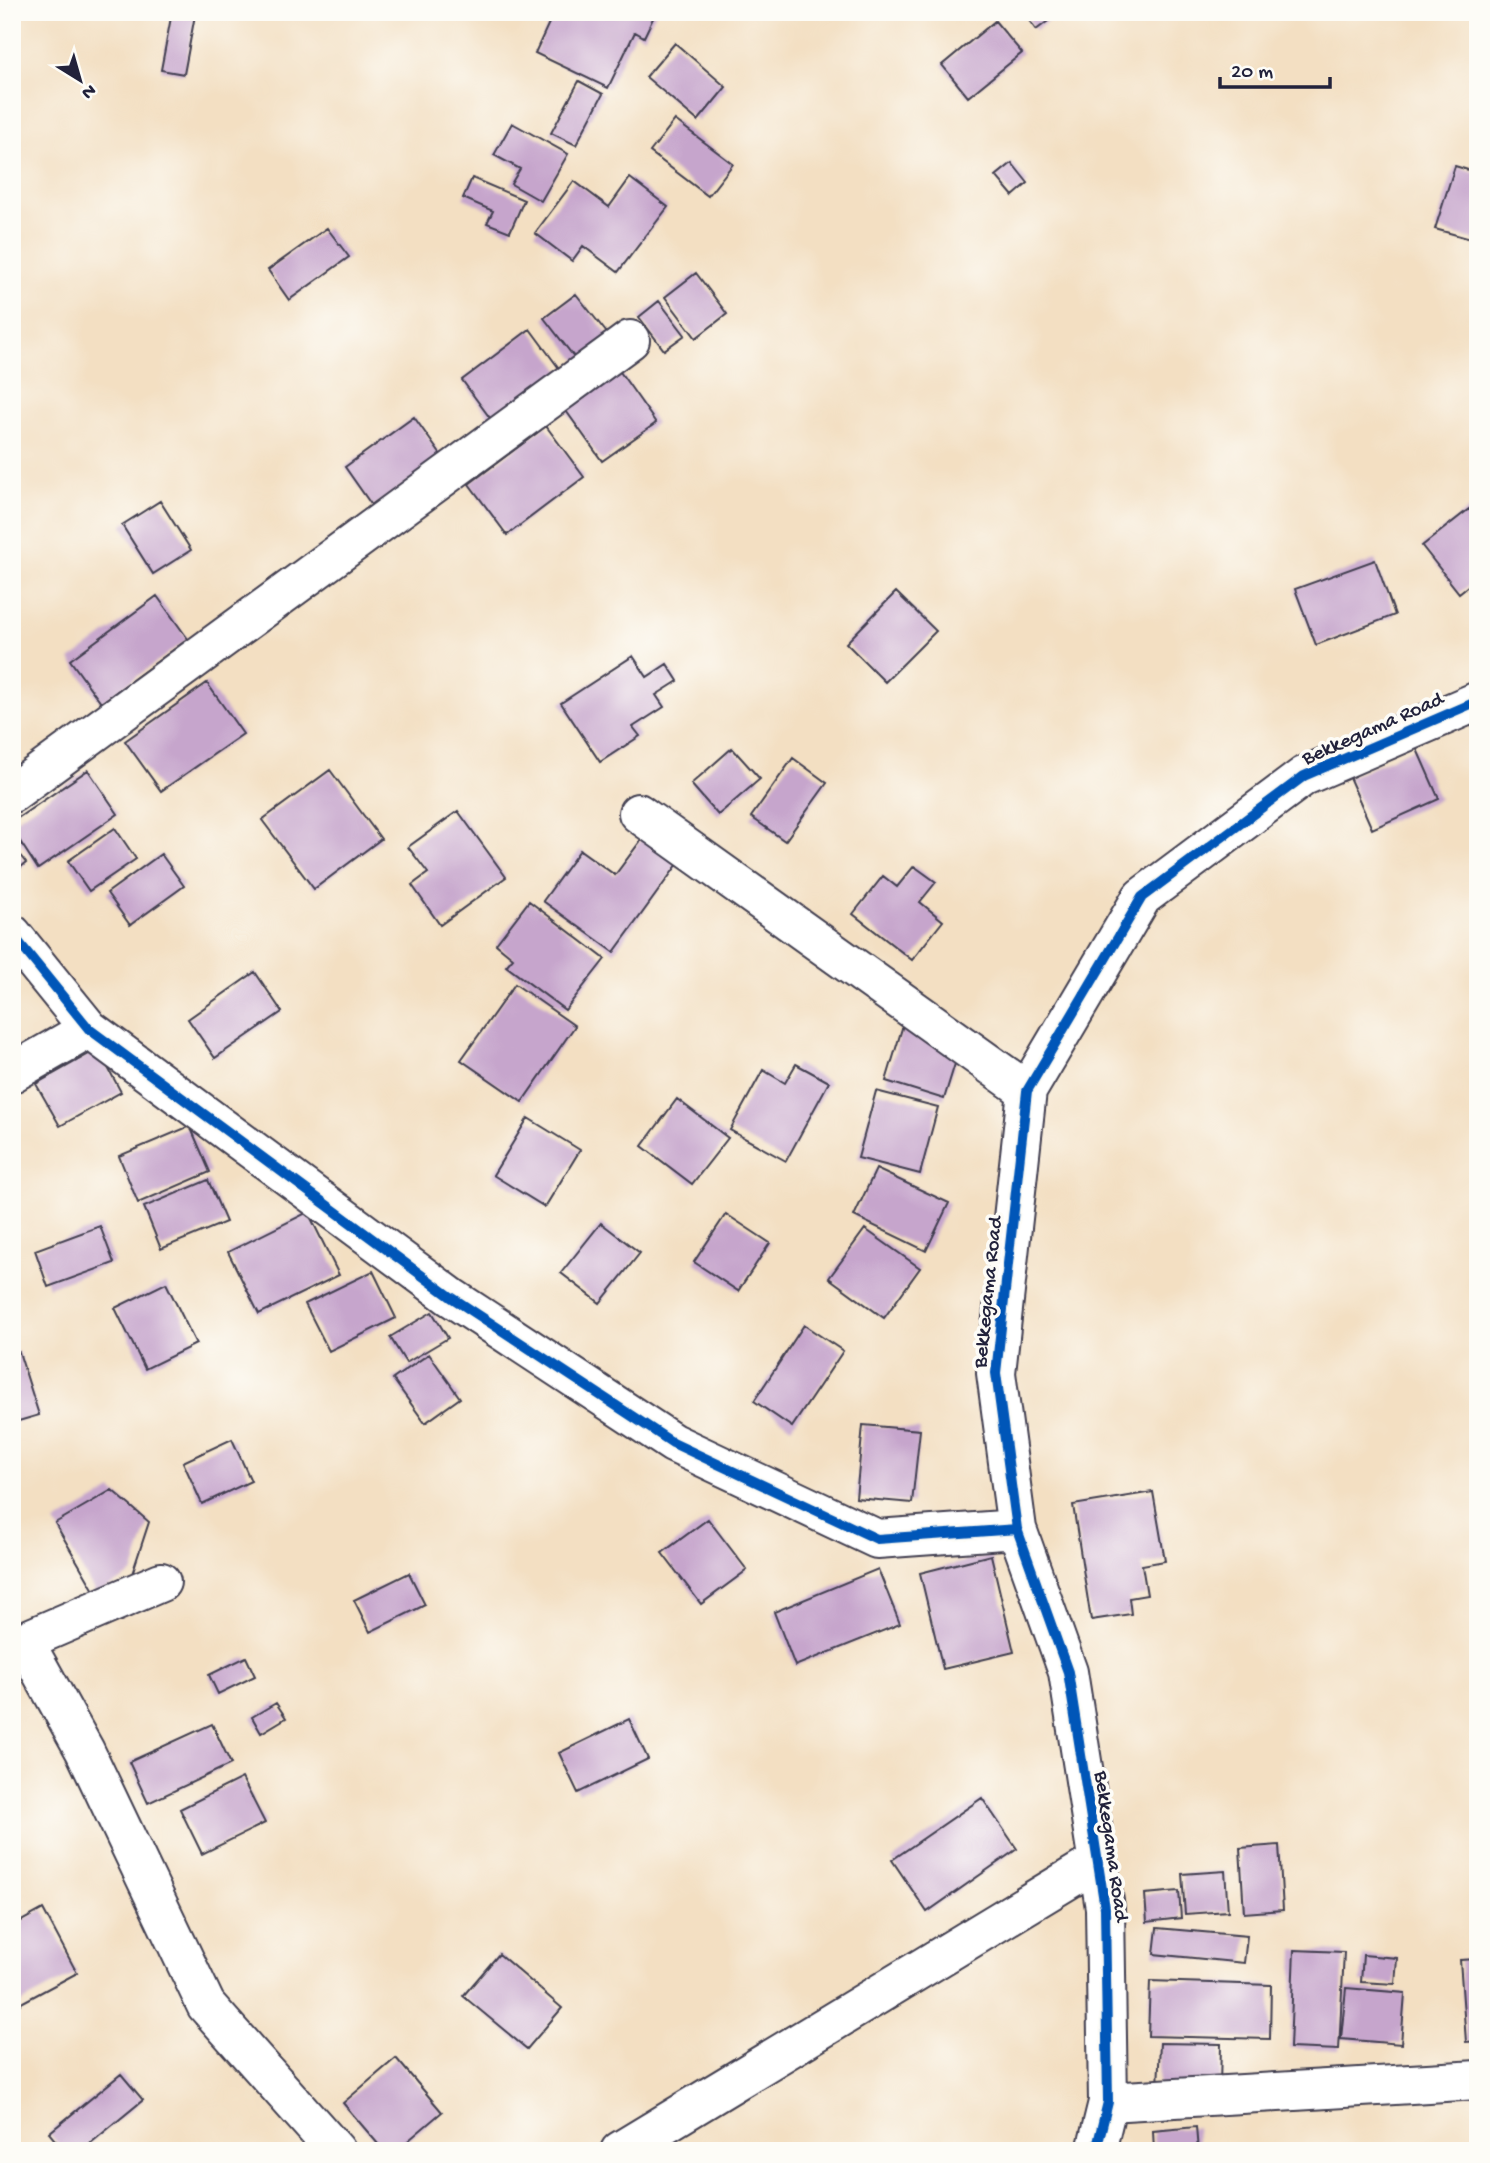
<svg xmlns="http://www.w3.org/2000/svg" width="1490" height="2163" font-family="'Gochi Hand',sans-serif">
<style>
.building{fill:#c6a5cc}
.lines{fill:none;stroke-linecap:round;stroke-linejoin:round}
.minor-casing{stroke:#413e4f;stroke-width:42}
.minor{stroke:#fff;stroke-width:38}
.cycleway-casing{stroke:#fdfcf7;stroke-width:15}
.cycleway{stroke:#0057b8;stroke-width:10}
.labels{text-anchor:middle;stroke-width:7;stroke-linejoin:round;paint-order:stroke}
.street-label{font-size:21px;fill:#22223b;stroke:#fdfcf7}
</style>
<rect width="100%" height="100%" fill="#fdfcf7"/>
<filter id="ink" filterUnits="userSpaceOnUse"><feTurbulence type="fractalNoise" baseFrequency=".0143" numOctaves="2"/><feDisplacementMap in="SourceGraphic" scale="14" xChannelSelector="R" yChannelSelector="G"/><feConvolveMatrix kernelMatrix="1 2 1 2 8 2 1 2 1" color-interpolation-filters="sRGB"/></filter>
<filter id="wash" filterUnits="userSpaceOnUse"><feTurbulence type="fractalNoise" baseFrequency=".00686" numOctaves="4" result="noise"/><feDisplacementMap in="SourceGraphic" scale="28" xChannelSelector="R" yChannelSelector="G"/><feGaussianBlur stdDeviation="1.57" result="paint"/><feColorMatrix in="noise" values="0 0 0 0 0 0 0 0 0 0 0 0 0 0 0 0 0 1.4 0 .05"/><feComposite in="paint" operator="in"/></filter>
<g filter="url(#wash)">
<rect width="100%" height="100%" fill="#f3dfc2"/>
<g id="blocks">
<path class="building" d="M172 12 195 15 184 74 161 70Z
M554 12H656L644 37 635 32 608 88 535 53Z
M1023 12H1060L1036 30Z
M995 21 1022 53 968 97 942 65Z
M675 43 726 87 698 121 646 77Z
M579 81 603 94 576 145 551 133Z
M675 120 733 164 708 196 650 152Z
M512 123 568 154 541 201 511 184 520 169 494 155Z
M1012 163 1028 183 1013 196 996 176Z
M1455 166 1478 173V241L1435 229Z
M472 178 524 200 510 232 487 223 493 211 463 198Z
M630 178 668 207 618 272 583 246 572 261 535 233 574 181 609 207Z
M327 228 349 257 289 300 268 270Z
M696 273 727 314 696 338 665 297Z
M576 294 610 337 578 362 544 318Z
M659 301 685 335 664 350 639 317Z
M530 329 561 371 493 422 462 380Z
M618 369 656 423 602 461 564 408Z
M414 417 443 458 373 507 345 467Z
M546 426 584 477 507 535 469 484Z
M160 501 191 550 153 574 122 525Z
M1469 509 1478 520V578L1459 593 1422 546Z
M1375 560 1395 615 1316 645 1295 589Z
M896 592 936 631 885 682 846 643Z
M157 596 188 639 101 703 70 660Z
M633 656 647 677 667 664 678 681 656 695 664 707 633 727 640 736 600 762 561 703Z
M207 683 243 734 161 791 125 741Z
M1416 747 1439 799 1372 829 1349 777Z
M732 748 760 779 718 815 691 784Z
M793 758 827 783 785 841 751 817Z
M88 770 118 814 38 869 12 829V822Z
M330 770 381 839 314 889 262 820Z
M458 811 506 877 440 925 412 885 428 873 408 847Z
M115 828 136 859 89 891 68 861Z
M645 835 680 861 614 952 543 901 580 850 615 875Z
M12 845 26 863 12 874Z
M161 854 184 886 130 925 107 893Z
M914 866 936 882 920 902 943 921 912 960 853 914 883 876 897 887Z
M529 901 605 959 565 1010 506 966 513 958 496 944Z
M255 972 282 1012 215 1058 188 1019Z
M515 984 575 1026 522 1102 461 1060Z
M903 1025 958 1054 944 1099 886 1081Z
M98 1049 121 1092 60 1126 36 1084Z
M796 1064 829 1082 786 1161 730 1130 763 1070 785 1083Z
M876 1091 938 1107 920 1174 858 1158Z
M677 1099 728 1138 692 1184 642 1146Z
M528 1118 580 1150 545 1207 493 1175Z
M190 1126 210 1172 138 1203 119 1156Z
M876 1169 949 1203 926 1251 854 1216Z
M208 1180 226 1222 161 1249 144 1207Z
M308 1212 339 1275 259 1314 228 1252Z
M726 1214 770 1243 738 1291 694 1262Z
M601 1223 640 1253 600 1303 561 1273Z
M100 1226 114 1263 48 1287 35 1250Z
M865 1229 920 1268 884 1318 829 1278Z
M373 1271 396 1318 329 1351 305 1304Z
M166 1283 196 1344 145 1369 115 1308Z
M432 1312 448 1338 406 1363 390 1337Z
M804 1325 843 1351 792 1427 754 1401Z
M19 1352 39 1415 12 1423V1354Z
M429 1354 460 1398 425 1423 393 1379Z
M863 1425 920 1430 912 1503 856 1498Z
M232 1439 251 1481 202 1504 183 1462Z
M112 1490 149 1522 132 1574 96 1594 55 1523Z
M1153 1492 1165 1561 1142 1565 1147 1595 1129 1598 1131 1614 1091 1620 1073 1505Z
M708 1519 747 1570 701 1604 662 1553Z
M991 1555 1014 1652 943 1669 920 1573Z
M878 1569 900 1624 795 1666 774 1612Z
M409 1573 425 1605 370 1632 354 1600Z
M246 1657 255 1676 218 1694 209 1675Z
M276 1703 286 1718 261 1733 252 1717Z
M629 1719 648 1759 578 1793 559 1753Z
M212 1724 231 1764 148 1803 129 1762Z
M242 1778 265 1823 202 1854 180 1809Z
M982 1798 1017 1849 927 1912 892 1860Z
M1279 1845 1283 1910 1244 1913 1240 1848Z
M1225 1871 1228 1911 1185 1914 1182 1874Z
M1179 1891 1181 1918 1147 1922 1145 1894Z
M43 1909 77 1973 12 2008V1926Z
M1157 1928 1247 1936 1244 1963 1154 1954Z
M1294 1950 1344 1952 1339 2050 1290 2048Z
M499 1954 562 2008 527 2049 463 1996Z
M1363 1955 1397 1958 1395 1984 1361 1982Z
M1478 1959V2041L1466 2042 1460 1960Z
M1150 1981 1271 1985 1270 2039 1148 2036Z
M1346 1988 1405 1993 1401 2044 1341 2039Z
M1160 2043 1221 2044 1220 2088 1158 2087Z
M396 2058 442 2112 396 2151H384L343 2103Z
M121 2074 143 2100 81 2151H64L49 2133Z
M1196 2127 1198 2151H1154L1153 2131Z"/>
</g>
</g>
<g filter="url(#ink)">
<use href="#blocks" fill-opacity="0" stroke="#413e4f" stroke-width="2"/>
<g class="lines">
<g class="minor-casing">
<path id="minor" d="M12 793 630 340
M638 813 1027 1091
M12 934 89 1029 451 1297 673 1443 877 1539 1017 1529
M12 1073 89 1029
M161 1582 24 1641 85 1751 206 2005 336 2151
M1108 2102 1478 2080
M620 2151 1097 1862
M1096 2151 1108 2102 1105 1908 1068 1672 1017 1529 996 1373 1027 1091 1142 897 1304 776 1478 701"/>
</g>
<use href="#minor" class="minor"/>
<g class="cycleway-casing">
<path id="cycleway" d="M12 934 89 1029 451 1297 673 1443 877 1539 1017 1529
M1096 2151 1108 2102 1105 1908 1068 1672 1017 1529 996 1373 1027 1091 1142 897 1304 776 1478 701"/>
</g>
<use href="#cycleway" class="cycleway"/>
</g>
</g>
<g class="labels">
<g class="street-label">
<text transform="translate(1372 727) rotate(-24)" y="7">Bekkegama Road</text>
<text transform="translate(986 1292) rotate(-84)" y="7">Bekkegama Road</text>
<text transform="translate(1113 1846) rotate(82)" y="7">Bekkegama Road</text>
</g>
</g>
<rect width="1490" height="2163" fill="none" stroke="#fdfcf7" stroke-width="42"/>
<g transform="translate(80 80) rotate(143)" stroke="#fdfcf7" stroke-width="5" paint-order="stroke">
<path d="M0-5L12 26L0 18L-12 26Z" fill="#22223b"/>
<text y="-10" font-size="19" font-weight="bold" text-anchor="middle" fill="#22223b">N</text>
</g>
<path d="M1220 77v10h110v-10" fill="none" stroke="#22223b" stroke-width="3.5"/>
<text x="1231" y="77" font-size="21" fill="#22223b" stroke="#fdfcf7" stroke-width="5" paint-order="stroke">20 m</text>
</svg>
